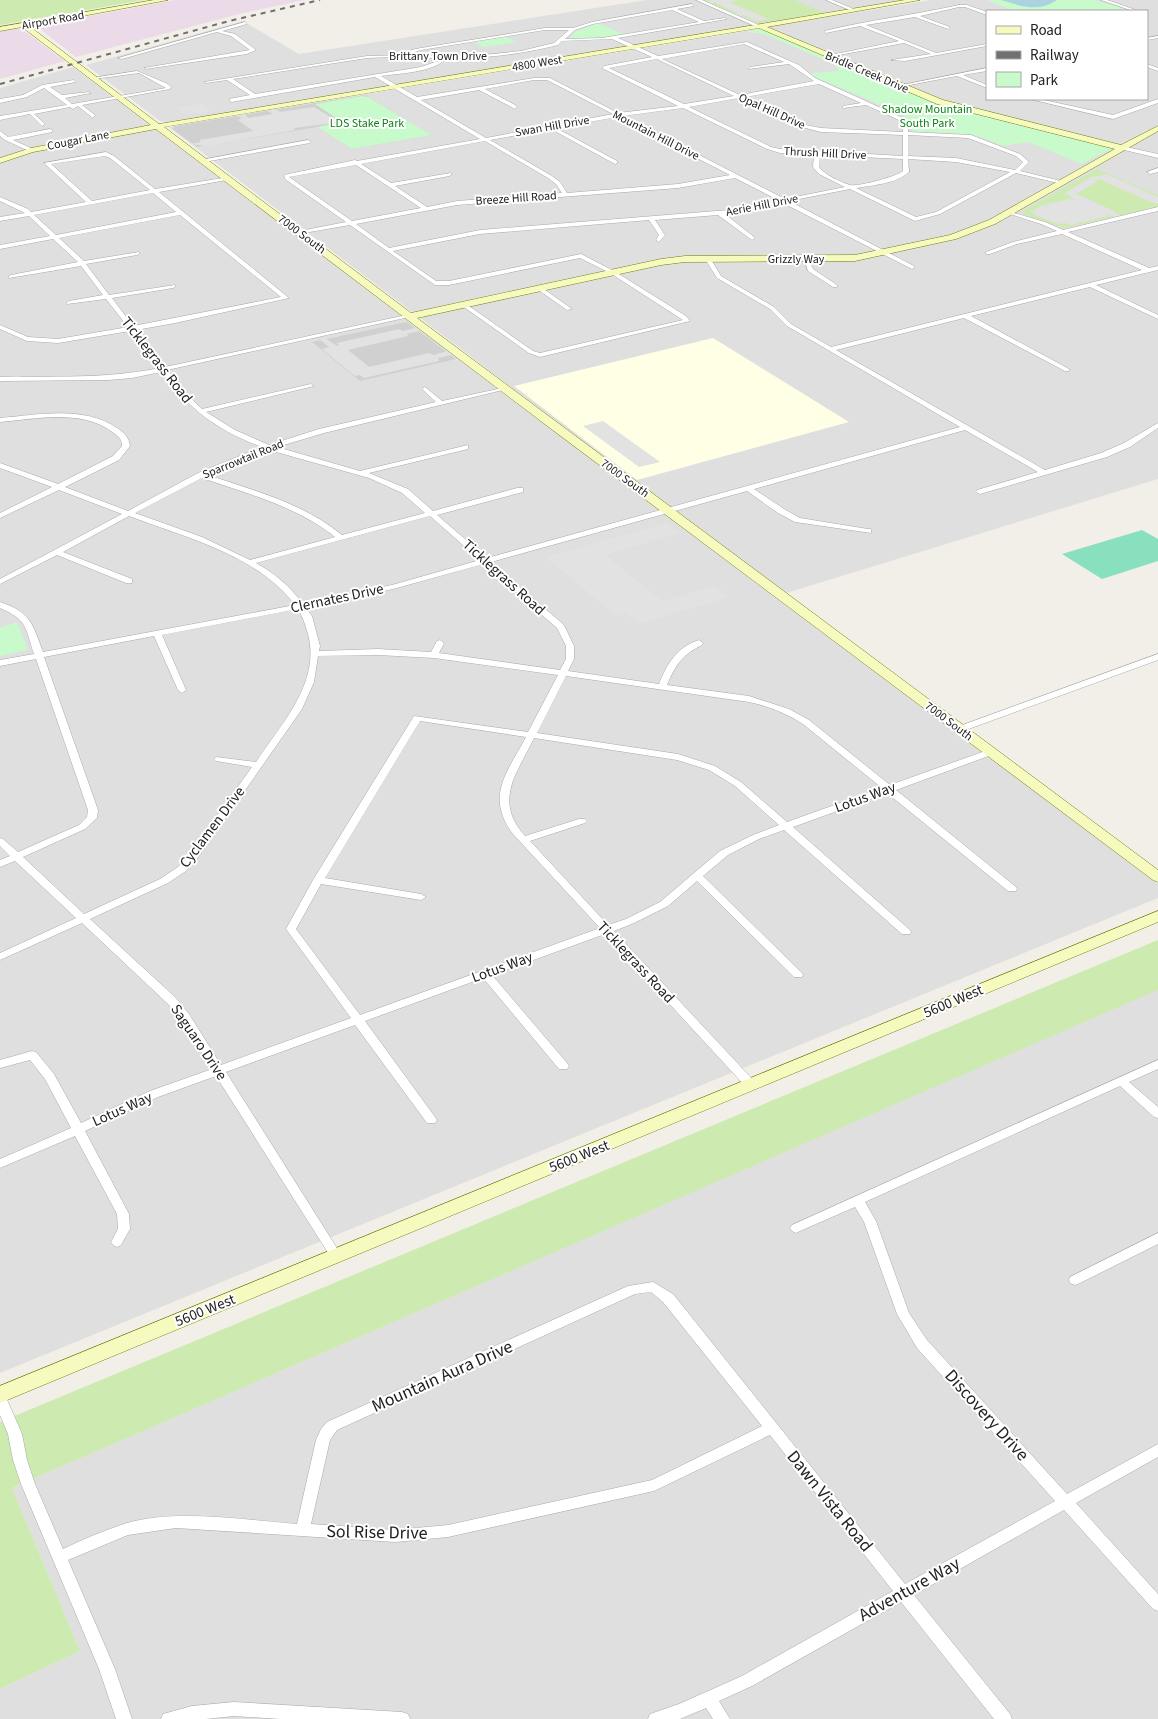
<svg xmlns="http://www.w3.org/2000/svg" width="1158" height="1719" font-family="'Source Sans 3',sans-serif">
<style>
.residential{fill:#e0dfdf;fill-rule:evenodd}
.industrial{fill:#ebdbe8}
.education{fill:#ffffe5}
.religious{fill:#d0d0d0}
.grass{fill:#cdebb0}
.park{fill:#c8facc}
.pitch{fill:#88e0be}
.parking{fill:#e2e2e2}
.water{fill:#aad3df}
.lines{fill:none;stroke-linecap:round;stroke-linejoin:round}
.street-casing{stroke:#a9a9a9;stroke-width:1}
.secondary-casing{stroke:#707d05;stroke-width:1}
.street{fill:#fff;fill-rule:evenodd}
.secondary{fill:#f7fabf;fill-rule:evenodd}
.rail{stroke:#707070;stroke-width:2;stroke-dasharray:5 5;stroke-linecap:butt}
.labels{text-anchor:middle;stroke-width:4;stroke-linejoin:round;paint-order:stroke}
.far-street-label{font-size:12px;fill:#222;stroke:#fff}
.far-park-label{font-size:12px;fill:#0c8416;stroke:#fff}
.street-label{font-size:15px;fill:#222;stroke:#fff}
.near-street-label{font-size:18px;fill:#222;stroke:#fff}
</style>
<rect width="100%" height="100%" fill="#f2efe9"/>
<path class="residential" d="M647 0H909L166 122 160 121 86 65 243 21 299 54Z
M931 0H1158V479L783 594 169 127 758 29 914 92 768 27ZM987 11H1147V99H987Z
M73 67 1158 884V898L0 1373V88Z
M1158 989V1719H0V1689L80 1651 12 1488Z"/>
<path class="industrial" d="M175 0H305L243 13 76 57 36 26Z
M17 28 23 30 65 61 0 79V30Z"/>
<path class="education" d="M713 338 849 422 637 480 514 386Z"/>
<path class="religious" d="M365 95 432 135 352 149 317 127 197 147 172 129 175 126Z
M407 322 456 359 360 381 312 342Z"/>
<path class="grass" d="M0 0H144L0 25Z
M703 0H794L826 13 758 23Z
M1097 169 1158 195V207L1064 228 1023 214V211Z
M1158 940V990L12 1488 80 1651 0 1689V1422Z"/>
<path class="park" d="M987 0H1095L1126 9 1116 11H1015Z
M598 23 623 34 596 38H569L577 31Z
M760 29 944 106 1112 148 1082 164 1028 142 1003 146 981 137 964 134 912 131 911 122 902 114 815 77 811 73 839 71 834 64 764 34 746 32Z
M506 37 517 42 484 47 474 42Z
M362 96 368 97 432 135 352 149 317 127 342 122 315 104Z
M17 622 28 650 0 656V628Z"/>
<path class="pitch" d="M1142 530 1158 539V561L1102 579 1062 554Z"/>
<path class="parking" d="M712 0H739L729 2 769 19 757 21 744 15 746 14 739 16 735 14 742 12 738 13 716 3 717 2 711 3 706 2Z
M202 104 212 111 186 115 176 108Z
M314 107 337 121 333 122 334 123 294 128 295 130 206 146 190 144 201 142 199 140 253 131 238 120 242 118 237 116 245 114 248 118 273 114 268 111 276 109 280 112Z
M1106 174 1158 197V203H1153L1103 181 1104 180 1097 179 1094 180 1098 181 1078 193 1071 194H1077L1116 212 1114 213 1121 216 1114 217 1106 214 1108 216 1070 225 1065 223 1059 224 1033 214 1035 213 1031 212 1042 205 1048 206 1046 204 1070 199 1075 200 1065 193 1089 178Z
M415 328 420 331 407 334 408 336 348 350 369 367 429 353 434 355 447 351 452 355 438 358 439 361 364 378 360 375 355 376 322 349 329 347 319 339 325 338 337 346 339 345 337 343 399 329 403 331Z
M603 421 660 462 639 467 583 426Z
M667 523 680 533 605 555 662 601 715 586 729 597 639 624 626 613 616 616 546 557Z"/>
<path class="water" d="M1001 0H1057C1037 13 1022 6 1001 0Z"/>
<g class="lines">
<g class="street-casing">
<path id="street" d="M696 0H702L761 26 757 27Z
M826 0H832L856 10 852 11Z
M1101 0H1107L1139 11H1133Z
M692 4 694 6 677 9 704 21 725 18 727 19 618 38 658 56 747 42 799 65 815 78 903 118 908 124V132L971 135 1020 154 1029 162 1020 171 1065 182 1062 184 1016 173 940 214 915 221 850 189 789 201 914 266V268L912 269 783 203 725 214 754 237 755 238 752 240 718 215 655 220 665 235 659 242 656 240 659 235 649 220 480 234 393 251 436 281H449L581 254 614 271 686 316 690 321 540 357 529 353 461 305 466 304 533 351 540 353 683 320 610 273 580 258 449 285H435L350 225 298 234V232L300 231 346 222 285 179 284 175 355 160 357 161 480 139 375 77 231 102 229 99 250 95 227 80 206 83 204 82 367 56 407 55 411 50 421 48 545 28H573L592 22ZM672 10 699 22 602 38 565 39 575 30 593 24ZM545 30H569L554 43 521 51 473 56 412 55 415 52 421 50ZM612 39 652 57 604 66 602 68 678 106 618 113 550 78H534L417 97 381 76C401 73 432 73 447 58 485 59 521 54 558 45L562 41ZM744 44 784 62 750 67 748 69 789 64 814 81 740 95 662 59ZM394 57 441 58 438 61 421 67 255 94 233 79 367 58ZM657 59 734 96 684 104 609 68ZM534 80H547L613 114 486 138 421 100 479 90 515 109 517 106 485 89ZM819 84 861 103 843 106V108L866 105 899 120 902 124 903 132 821 128 806 125 745 97ZM739 98 802 127 821 132 903 135V156L780 149 771 147 689 107ZM683 108 767 149 780 153 814 154 813 167 819 174 845 187 785 199 623 116ZM617 117 730 175 678 184 567 193 560 182 552 176 490 140 551 129 615 164 617 163V161L556 128ZM908 135 968 138 1016 156 1023 162 1015 170 956 158 908 156ZM485 141 548 178 556 184 562 193 457 201 427 207 395 186 449 176 451 175V173L391 183 361 164ZM820 155 903 159V171C896 177 857 187 850 185 840 182 825 175 819 167ZM908 159 956 162 1010 172 936 212 916 217 856 188C873 185 896 184 909 172ZM356 165 421 208 352 221 289 177ZM735 178 778 200 729 210 480 230 389 248 356 224 457 205 678 188Z
M959 5H967L987 12V15L965 7H959L920 16 950 27 948 29 915 17 866 25 936 53 987 44V46L905 61 891 60 931 54 904 43 828 57 826 56 899 41 860 26 826 33 824 31C869 20 914 15 959 5Z
M245 22 247 24 222 31 235 34 256 50 247 54 146 69 144 68 250 50 231 36 217 32 122 59 118 58Z
M1158 36V38L1147 40V38Z
M1147 64 1158 68V71L1147 67Z
M987 68V71L963 75 987 85V88L957 76 899 87 897 86Z
M137 71 168 84 171 87 170 89 82 105 95 115 93 118 78 106 73 109 70 107 34 114 45 124 42 126 30 114 0 120V116L67 105 44 88 27 97 0 103V99L23 95 42 85 74 80 76 82 50 87 62 95 89 92 91 93 65 98 72 104 166 88 139 73 94 79 92 78Z
M1030 99H1039L1113 115 1158 99V103L1113 119Z
M50 129 52 130V132L13 140 33 149V151L31 152 5 140 0 136V131L8 137Z
M308 140 311 142 310 143 204 162 201 160Z
M1122 146 1158 154V158L1120 149 1119 148Z
M106 152 114 156 155 189 229 177V179L227 180 159 192 289 298 175 323 136 330 165 367 411 314 414 316 167 370 180 388 202 409 311 384 314 386 206 412 235 430 269 445 319 429 436 402 423 390 422 389 425 387 442 401 507 387V389L324 433 277 447 360 471 468 445V449L369 473 408 489 433 511 517 488H523V492L437 515 487 558 960 427 787 326 770 309 717 278 705 259 706 258H710L721 276 774 307 791 324 831 347 1142 270 1062 234 1017 244 990 254H986V252L1013 242 1057 231 1041 224 1007 213V211L1045 222 1063 230 1158 207V211L1068 232 1149 268 1158 266V270L1096 285 1158 315V319L1090 287 971 316 1069 369V371H1065L964 318 836 350 1045 470 1101 453 1124 443 1158 423V428L1130 447 1107 457 980 494 976 492 977 490 1038 472 965 430 754 489 784 509 800 518 868 529H871V533L795 522 778 513 747 491 491 562 564 625 574 646V659L568 671 659 684C667 664 677 647 699 640L703 643 702 645C682 655 676 664 667 685L749 696 789 709 809 720 890 785 988 750H994L996 752 994 754 896 790 1016 887 1017 889 1016 891H1008L887 793 793 827 910 930 911 932 910 934H902L784 830 759 839 728 855 703 876 802 973 803 975 802 977H794L697 881 668 906 634 923 614 931 755 1082 757 1085 755 1088H747L605 934 492 975 567 1063 569 1066 567 1069H559L483 978 365 1021 435 1117 437 1120 435 1123H427L355 1025 226 1072 340 1253 342 1256 340 1259 336 1261 332 1259 216 1076 158 1097 85 1131 129 1214 130 1229 121 1245 117 1247 113 1245 111 1242 118 1229 117 1214 75 1136 0 1168V1159L71 1128 45 1079 30 1060 0 1068V1060L32 1051 36 1052 54 1074 81 1123 150 1091 212 1069 181 1020 168 1004 82 923 0 960V953L76 918 15 861 0 867V860L10 856 0 846V838L3 839 18 852 79 825 87 817 88 810 36 659 0 666V660L34 654C25 627 28 620 0 608V602C31 612 33 625 43 652L295 605C258 555 184 537 129 516L63 552 132 579V583H126L57 555 0 584V579L122 514 59 490 0 518V513L52 487 0 468V463L58 484 113 456 122 446C122 438 117 435 111 431 80 409 36 419 0 422V418C38 415 83 405 117 428 124 433 129 437 130 446L119 460 65 487 128 511 198 473 262 447C218 431 189 409 161 372L132 378 108 380 0 381V377C53 376 107 379 159 368L130 331 58 343 27 341 0 329V325L28 337 58 339 128 327 106 299 67 304 66 303 69 301 103 295 81 266 9 278V276L11 275 78 262 53 239 0 249V245L50 236 29 216 0 221V217L25 213 0 201V197L28 209 31 212 86 202 44 163ZM105 156 110 158 150 190 92 201 51 164ZM153 193 176 212 56 235 34 215ZM180 215 281 297 133 326 112 298 173 288 175 287V285L109 295 86 264 137 255 139 254V252L84 261 59 238ZM269 450 369 478 402 493 425 513 342 535C303 503 255 491 208 475ZM202 478C248 494 296 506 335 537L250 560 202 537 135 513ZM430 516 480 560 392 585 302 603C290 586 274 573 256 563ZM484 564 557 628 566 646V659L560 670 439 653 444 643 440 640 437 641 431 652 378 649 319 651 320 646 312 616 305 608 393 589ZM298 609C303 617 305 624 308 634 321 683 281 724 256 762L216 757 214 759 216 761 252 767 191 852 178 867 160 879 84 914 23 857 85 829 97 818 98 810 44 657 154 636 178 690 182 693 186 690 162 635ZM378 655 434 658 558 675 528 732 414 716 313 880 286 929 351 1018 221 1065 189 1014 176 998 90 919 168 883 186 871 199 856 302 709 314 682 318 656ZM566 676 749 702C768 706 786 713 803 724L882 788 787 822 741 782 715 766 678 754 537 733ZM420 721 526 737C507 773 485 796 513 834L600 928 360 1015 296 929 321 884 421 900 426 897 421 894 325 878ZM534 738 677 760 709 770 735 786 779 825 753 835 720 851 660 902 626 919 608 925 530 841 585 823 587 821 585 819H579L525 836C493 801 517 773 534 738Z
M1158 168V172L1150 174 1147 172Z
M804 258H808L813 269 837 285V287H833L808 271Z
M537 287H541L572 309 567 310 537 289Z
M1158 654V660L963 731 960 732 955 729 957 727Z
M1158 1060V1069L1129 1082 1158 1107V1118L1154 1117 1120 1086 865 1202 876 1221 909 1313 927 1340 1067 1494 1158 1444V1457L1076 1503 1158 1594V1611L1153 1609 1064 1510 914 1595 1010 1714 1012 1719H994L901 1602 752 1686 719 1701 730 1719H713L706 1708 680 1719H648L650 1714 679 1704 742 1676 893 1591 770 1435 654 1491 448 1537 395 1542 176 1528 128 1535 68 1560 115 1669 132 1719H116L99 1669 21 1484 13 1460 8 1434 0 1415V1393L5 1395 22 1434 27 1460 35 1484 63 1549C84 1539 105 1530 127 1523 176 1509 245 1520 297 1524L316 1440 321 1429 327 1422 628 1286 653 1282 673 1294 905 1584 1055 1501 917 1348 897 1314 864 1222 855 1207 800 1231 796 1233 792 1231 790 1228 792 1225ZM651 1292 663 1302 762 1426 652 1480 448 1525 395 1530 311 1524 330 1440 337 1430 635 1294Z
M1158 1233V1244L1080 1283 1075 1285 1070 1283 1069 1280 1070 1277Z
M234 1702 402 1712 408 1714 410 1719H280L234 1716 206 1719H161L163 1714 192 1706Z"/>
</g>
<g class="secondary-casing">
<path id="secondary" d="M154 0H168L29 26 159 124 905 0H920L767 27 943 100 1121 145 1158 126V131L995 224 956 239 855 261 685 262 661 265 417 318 1158 870V882L1153 880 550 428 156 129 33 152 0 163V158L31 148 151 125 22 27 0 31V27ZM759 28 937 104 1115 149 989 220 950 235 855 255 685 256 661 259 411 313 164 127Z
M1158 911V922L0 1403V1386Z"/>
</g>
<use href="#street" class="street"/>
<use href="#secondary" class="secondary"/>
<path class="rail" d="M0 84 229 21 320 0"/>
</g>
<g class="labels">
<g class="far-street-label">
<text transform="translate(53 20) rotate(-10)" y="4">Airport Road</text>
<text x="438" y="60">Brittany Town Drive</text>
<text transform="translate(537 63) rotate(-9)" y="4">4800 West</text>
<text transform="translate(867 72) rotate(23)" y="4">Bridle Creek Drive</text>
<text transform="translate(772 111) rotate(24)" y="4">Opal Hill Drive</text>
<text transform="translate(552 126) rotate(-10)" y="4">Swan Hill Drive</text>
<text transform="translate(656 135) rotate(27)" y="4">Mountain Hill Drive</text>
<text transform="translate(78 140) rotate(-11)" y="4">Cougar Lane</text>
<text transform="translate(825 153) rotate(3)" y="4">Thrush Hill Drive</text>
<text transform="translate(516 198) rotate(-4)" y="4">Breeze Hill Road</text>
<text transform="translate(762 205) rotate(-11)" y="4">Aerie Hill Drive</text>
<text transform="translate(302 234) rotate(37)" y="4">7000 South</text>
<text x="796" y="263">Grizzly Way</text>
<text transform="translate(243 459) rotate(-22)" y="4">Sparrowtail Road</text>
<text transform="translate(625 478) rotate(36)" y="4">7000 South</text>
<text transform="translate(949 721) rotate(37)" y="4">7000 South</text>
</g>
<g class="far-park-label">
<text x="927" y="113">Shadow Mountain<tspan x="927" dy="14">South Park</tspan></text>
<text x="367" y="127">LDS Stake Park</text>
</g>
<g class="street-label">
<text transform="translate(157 360) rotate(52)" y="5">Ticklegrass Road</text>
<text transform="translate(504 577) rotate(42)" y="5">Ticklegrass Road</text>
<text transform="translate(337 598) rotate(-12)" y="5">Clernates Drive</text>
<text transform="translate(865 797) rotate(-20)" y="5">Lotus Way</text>
<text transform="translate(212 827) rotate(-53)" y="5">Cyclamen Drive</text>
<text transform="translate(636 962) rotate(47)" y="5">Ticklegrass Road</text>
<text transform="translate(502 967) rotate(-20)" y="5">Lotus Way</text>
<text transform="translate(953 1001) rotate(-23)" y="5">5600 West</text>
<text transform="translate(199 1042) rotate(56)" y="5">Saguaro Drive</text>
<text transform="translate(122 1109) rotate(-24)" y="5">Lotus Way</text>
<text transform="translate(579 1156) rotate(-22)" y="5">5600 West</text>
<text transform="translate(205 1310) rotate(-22)" y="5">5600 West</text>
</g>
<g class="near-street-label">
<text transform="translate(442 1376) rotate(-24)" y="6">Mountain Aura Drive</text>
<text transform="translate(987 1415) rotate(48)" y="6">Discovery Drive</text>
<text transform="translate(830 1501) rotate(51)" y="6">Dawn Vista Road</text>
<text transform="translate(377 1532) rotate(1)" y="6">Sol Rise Drive</text>
<text transform="translate(909 1589) rotate(-29)" y="6">Adventure Way</text>
</g>
</g>
<rect x="986" y="10" width="162" height="90" fill="#ffffff" stroke="#a7a7a7"/>
<rect x="996" y="26" width="25" height="8" fill="#f7fabf" stroke="#a7a7a7"/>
<text x="1030" y="35" font-size="15" fill="#222222">Road</text>
<rect x="996" y="51" width="25" height="8" fill="#707070" stroke="#a7a7a7"/>
<text x="1030" y="60" font-size="15" fill="#222222">Railway</text>
<rect x="996" y="72" width="25" height="15" fill="#c8facc" stroke="#a7a7a7"/>
<text x="1030" y="85" font-size="15" fill="#222222">Park</text>
</svg>
